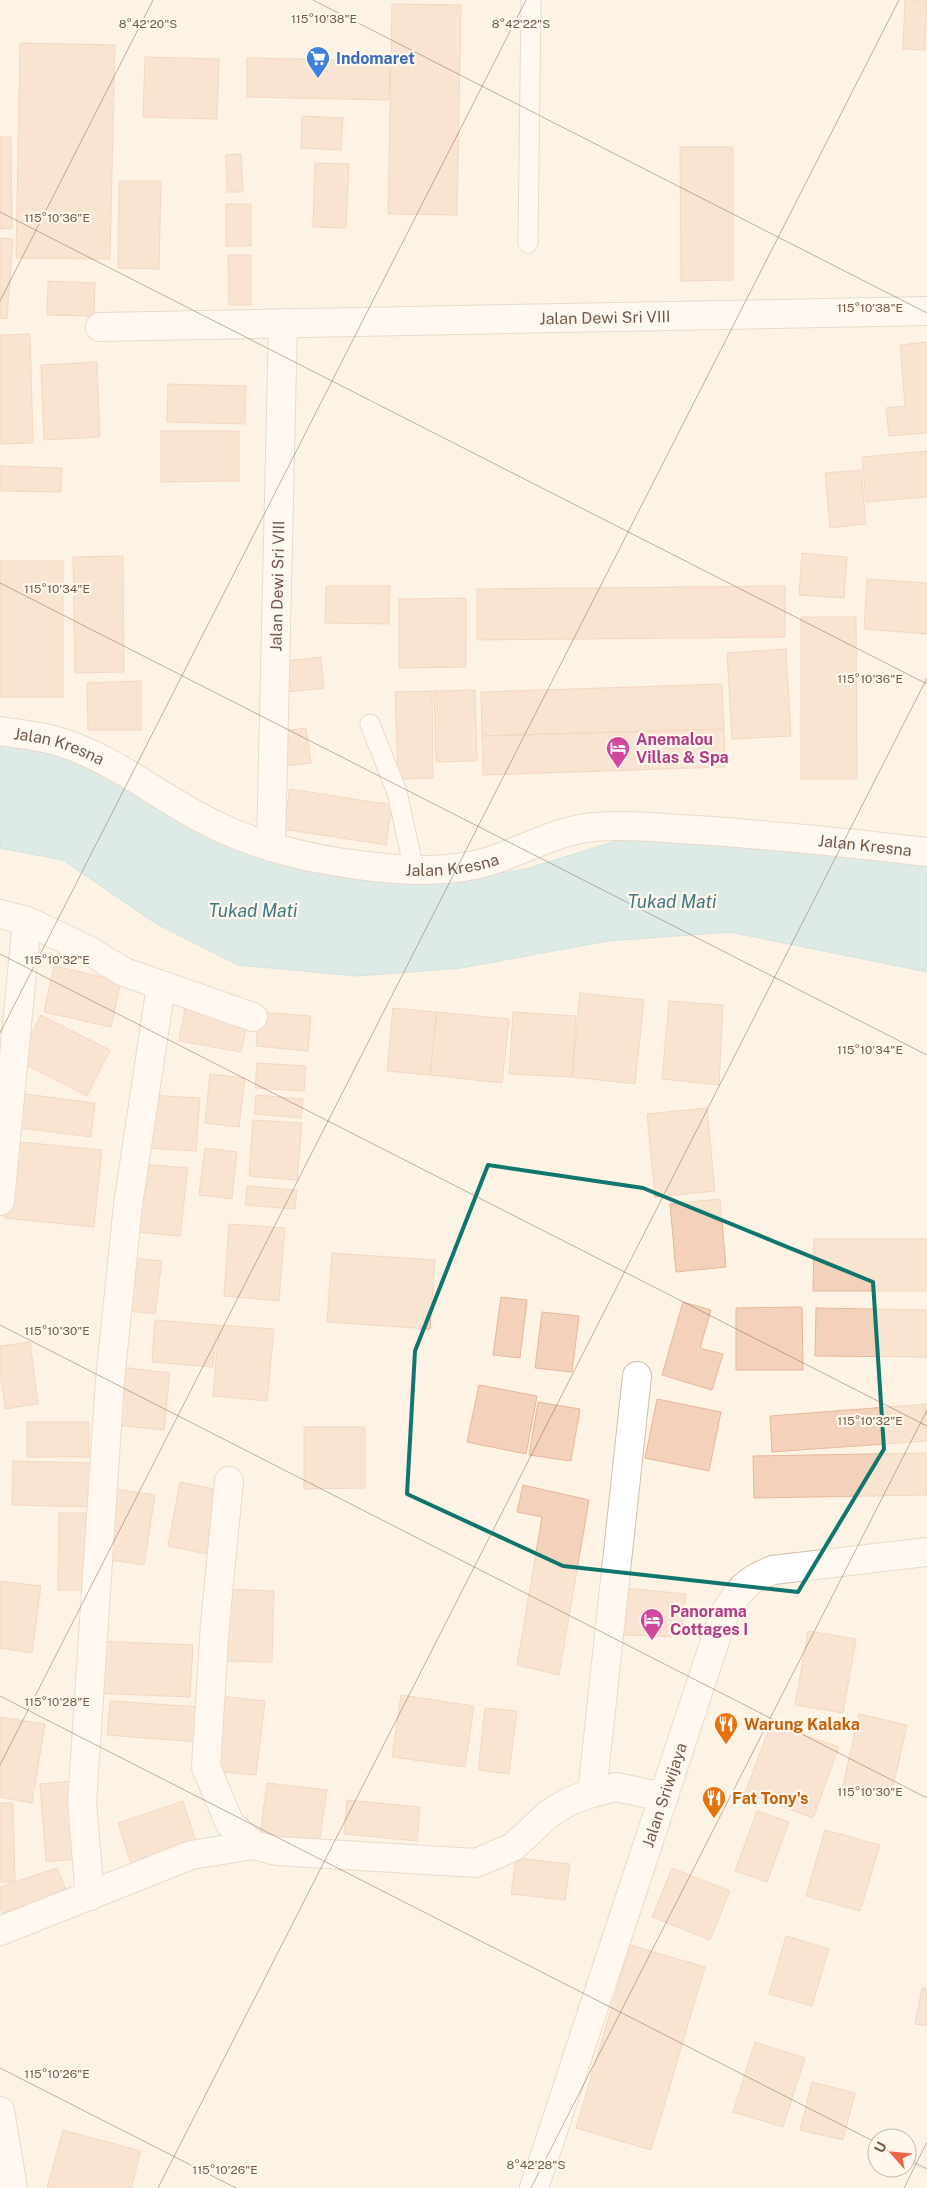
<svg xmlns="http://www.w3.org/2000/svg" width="927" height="2188" font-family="'Public Sans',sans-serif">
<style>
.water{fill:#b8e1e8;stroke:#9ed1da}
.building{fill:#f4d1bb;stroke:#e7b79b}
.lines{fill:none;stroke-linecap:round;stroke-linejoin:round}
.lane-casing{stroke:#d1bdad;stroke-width:21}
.street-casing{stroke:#d1bdad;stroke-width:30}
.secondary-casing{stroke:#d4bdaa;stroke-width:30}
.lane{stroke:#fff;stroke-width:19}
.street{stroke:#fff;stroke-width:28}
.secondary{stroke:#fff;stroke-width:28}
.marked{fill:none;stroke:#0f766e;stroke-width:4;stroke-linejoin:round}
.ticks{fill:none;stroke:#775949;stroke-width:1;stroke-opacity:0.45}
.labels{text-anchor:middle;stroke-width:4.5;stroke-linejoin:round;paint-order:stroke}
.shop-label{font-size:16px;font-weight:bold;fill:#366cbe;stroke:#fff7ec;text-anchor:start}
.street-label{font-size:16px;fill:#775949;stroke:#fff7ec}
.hotel-label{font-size:16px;font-weight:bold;fill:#b23c85;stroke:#fff7ec;text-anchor:start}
.food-label{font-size:16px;font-weight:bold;fill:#c56008;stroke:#fff7ec;text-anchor:start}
.water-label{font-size:18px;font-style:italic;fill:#3f7984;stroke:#fff7ec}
.ticks-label{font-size:12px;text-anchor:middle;fill:#775949;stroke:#fff7ec;stroke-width:4.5;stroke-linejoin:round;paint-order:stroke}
</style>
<rect width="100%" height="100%" fill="#fdf3e4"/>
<path class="water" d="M0 745 59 753 350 874 433 884 526 869 629 837 927 865V972L730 932 608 941 461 968 357 976 238 965 155 923 63 860 0 848Z"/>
<path class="building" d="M905 0H927L925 50 903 49Z
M392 4 461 5 457 215 388 214Z
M20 43 115 45 110 259 16 258Z
M145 57 219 59 217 119 143 117Z
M247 58 390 61 389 100 247 97Z
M302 116 343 118 341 150 301 148Z
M0 137H11L12 228 0 229Z
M680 147H733V280L681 281Z
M241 154 243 192H227L226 155Z
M315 163 349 164 346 228 313 227Z
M119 181H161L159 269 118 268Z
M226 204H251V246H226Z
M0 238 13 239 7 319 0 318Z
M228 255H251V305H229Z
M48 281 95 283 94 316 47 315Z
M30 334 33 443 0 444V335Z
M927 342V433L889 436 886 408 905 406 900 345Z
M97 362 100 437 44 440 41 365Z
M168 384 246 386 245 424 167 422Z
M161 431H239V481L161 482Z
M927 451V497L866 502 862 457Z
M0 466 62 468 61 492 0 491Z
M861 470 866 524 830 528 825 473Z
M802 553 847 557 844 598 799 595Z
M123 556 124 672 75 673 73 557Z
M0 561H63V697H0Z
M867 579 927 583V634L864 629Z
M326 586H390L389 624 325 623Z
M785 586V637L477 640V589Z
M466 598V667L399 668V599Z
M801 617H856L857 779H801Z
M786 649 791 736 732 739 727 653Z
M321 657 324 688 288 692 285 661Z
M141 681V730H88L87 683Z
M722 684 724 729 482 736 481 692Z
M475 690 477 761 436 762 434 691Z
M432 691 433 778 398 779 395 692Z
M306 728 311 763 283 766 278 732Z
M724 729 725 767 483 775 482 736Z
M290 789 392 805 386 845 283 829Z
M54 966 121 981 111 1027 44 1012Z
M580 993 644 1000 635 1084 572 1077Z
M669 1001 723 1005 719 1085 662 1079Z
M185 1007 248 1019 241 1052 179 1041Z
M393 1008 437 1012 430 1075 387 1071Z
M259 1012 311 1016 308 1051 256 1046Z
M437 1012 509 1019 502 1083 430 1075Z
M513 1012 576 1016 572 1077 509 1074Z
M41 1015 110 1050 87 1096 18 1061Z
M257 1063 306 1066 304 1091 255 1088Z
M210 1074 245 1078 239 1127 205 1123Z
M18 1093 95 1103 91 1137 13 1127Z
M150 1095 200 1098 196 1151 146 1148Z
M256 1095 303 1099 301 1118 254 1114Z
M707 1108 715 1191 655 1197 647 1114Z
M253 1120 302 1123 297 1180 249 1176Z
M11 1141 102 1150 94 1227 4 1218Z
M205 1148 237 1152 232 1199 199 1195Z
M143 1164 188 1168 180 1236 135 1232Z
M247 1186 297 1190 295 1209 245 1205Z
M720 1199 726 1267 676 1272 670 1204Z
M229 1224 285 1228 279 1301 224 1296Z
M814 1239H927V1291H813Z
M332 1253 435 1260 430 1329 327 1322Z
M135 1258 162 1261 155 1314 128 1311Z
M501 1297 527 1300 520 1358 493 1355Z
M683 1302 711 1310 700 1348 723 1354 712 1390 662 1375Z
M802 1307 803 1370H736V1308Z
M816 1308 927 1310V1357L815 1356Z
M542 1312 579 1316 572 1372 535 1368Z
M155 1320 217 1325 213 1367 152 1362Z
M219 1325 274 1329 267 1401 213 1396Z
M30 1342 38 1404 5 1409 0 1371V1346Z
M121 1367 170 1373 164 1430 114 1425Z
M479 1385 537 1396 526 1454 467 1442Z
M657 1399 721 1412 709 1471 645 1458Z
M538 1402 580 1409 571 1461 529 1455Z
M927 1404V1441L772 1452 770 1416Z
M27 1422H89V1457H27Z
M304 1427H365V1488L304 1489Z
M927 1453V1495L754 1498 753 1456Z
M13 1461 94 1463 93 1507 12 1505Z
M180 1482 224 1491 212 1555 168 1546Z
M523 1485 589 1500 559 1675 517 1665 542 1517 517 1512Z
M115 1489 155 1495 144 1565 105 1559Z
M59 1513H92L91 1590H58Z
M0 1581 41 1586 32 1653 0 1648Z
M625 1588 686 1594 681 1637 623 1635Z
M221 1589 274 1591 272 1662 219 1661Z
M808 1631 856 1639 843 1713 795 1705Z
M95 1641 193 1645 190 1697 93 1693Z
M401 1695 474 1706 465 1767 392 1757Z
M221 1696 265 1701 256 1775 213 1771Z
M110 1701 199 1707 197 1742 107 1735Z
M485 1708 517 1711 509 1774 478 1770Z
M859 1714 907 1725 891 1796 843 1785Z
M0 1717 45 1724 32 1803 0 1797Z
M771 1723 839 1747 813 1818 745 1793Z
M73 1781 79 1859 46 1862 40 1784Z
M267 1783 327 1790 318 1851 259 1843Z
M347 1800 420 1807 417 1841 344 1834Z
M183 1801 196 1842 131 1864 118 1823Z
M0 1803H13L15 1882H0Z
M757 1811 789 1822 767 1882 735 1871Z
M825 1830 880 1845 860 1911 806 1896Z
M516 1858 570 1864 565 1900 511 1894Z
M57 1868 69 1897 2 1913 0 1906V1887Z
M672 1868 730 1891 710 1940 652 1917Z
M786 1936 829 1949 812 2006 769 1994Z
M630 1945 705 1967 651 2150 576 2128Z
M922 1988 927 1989V2026L915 2024Z
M755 2042 805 2058 783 2127 733 2112Z
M812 2082 855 2093 843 2140 800 2130Z
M63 2130 141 2151 131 2188H47Z"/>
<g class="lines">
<g class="lane-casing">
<path id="lane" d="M528 243 531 0
M370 724 397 792 414 870"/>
</g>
<g class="street-casing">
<g id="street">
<path id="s1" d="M100 327 927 311"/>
<path id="s2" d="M0 731C19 734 39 736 57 741 115 758 162 800 215 825 260 847 310 859 359 865 403 871 450 874 493 860 526 849 559 830 594 827 628 824 662 828 696 830 773 835 850 843 927 852"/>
<path id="s3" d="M271 847 283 323"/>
<path d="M0 914 27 921 0 1201"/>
<path d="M27 921 88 950 124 972 253 1017"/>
<path d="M229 1481 215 1624 206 1767 230 1824 254 1845 277 1851 476 1863 513 1847 550 1813 570 1801 592 1793 616 1787 664 1797"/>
<path d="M592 1793 637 1376"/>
<path d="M90 1896 82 1803 110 1380 128 1205 161 986"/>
<path d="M0 1931 191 1855 254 1845"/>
<path d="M0 2111 13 2188"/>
</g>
</g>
<g class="secondary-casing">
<g id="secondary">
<path id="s4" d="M534 2188 724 1614C740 1589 746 1580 773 1570L927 1552"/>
</g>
</g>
<use href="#lane" class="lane"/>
<use href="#street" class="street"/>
<use href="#secondary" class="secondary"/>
</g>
<path d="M0 0H927V2188H0ZM488 1165 643 1188 873 1282 884 1449 798 1592 563 1566 407 1494 415 1351Z" fill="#fdf3e4" fill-opacity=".55" fill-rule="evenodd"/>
<path class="marked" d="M488 1165 643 1188 873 1282 884 1449 798 1592 563 1566 407 1494 415 1351Z"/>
<path class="ticks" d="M313 0 927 313M0 212 927 684M0 301 153 0M0 583 927 1055M0 954 927 1426M0 1033 526 0M0 1325 927 1798M0 1696 877 2143M0 1765 899 0M0 2068 236 2188M907 2159 927 2169M158 2188 927 678M531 2188 927 1410M904 2188 927 2142"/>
<defs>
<g id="supermarket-pin" transform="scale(1.25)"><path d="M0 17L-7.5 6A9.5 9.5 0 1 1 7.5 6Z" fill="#3f7fe0" stroke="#fff7ec"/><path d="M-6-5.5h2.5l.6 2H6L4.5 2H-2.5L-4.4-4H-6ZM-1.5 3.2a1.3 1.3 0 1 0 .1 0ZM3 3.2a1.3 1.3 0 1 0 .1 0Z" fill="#fff"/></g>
<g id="hotel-pin" transform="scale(1.25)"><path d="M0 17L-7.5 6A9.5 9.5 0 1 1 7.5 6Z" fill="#d1479c" stroke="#fff7ec"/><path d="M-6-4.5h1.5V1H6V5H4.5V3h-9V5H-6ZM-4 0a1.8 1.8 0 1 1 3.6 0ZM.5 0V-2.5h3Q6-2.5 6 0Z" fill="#fff"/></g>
<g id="restaurant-pin" transform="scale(1.25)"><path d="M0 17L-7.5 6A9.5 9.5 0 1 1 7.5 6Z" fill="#e8710a" stroke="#fff7ec"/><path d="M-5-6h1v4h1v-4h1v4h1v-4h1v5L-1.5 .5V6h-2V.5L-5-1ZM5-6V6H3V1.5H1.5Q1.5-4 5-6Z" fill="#fff"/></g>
</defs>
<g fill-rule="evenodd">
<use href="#supermarket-pin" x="318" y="58"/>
<use href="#hotel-pin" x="618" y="748"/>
<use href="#hotel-pin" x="652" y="1620"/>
<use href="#restaurant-pin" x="726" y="1724"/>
<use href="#restaurant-pin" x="714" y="1798"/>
</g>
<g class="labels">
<g class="shop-label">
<text x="336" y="64">Indomaret</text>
</g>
<g class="street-label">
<text dy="6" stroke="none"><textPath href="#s1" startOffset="505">Jalan Dewi Sri VIII</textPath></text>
<text dy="6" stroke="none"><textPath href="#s3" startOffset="261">Jalan Dewi Sri VIII</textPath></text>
<text dy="6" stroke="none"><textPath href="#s2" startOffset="61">Jalan Kresna</textPath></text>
<text dy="6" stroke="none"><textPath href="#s2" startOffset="901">Jalan Kresna</textPath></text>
<text dy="6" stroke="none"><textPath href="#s2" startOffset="481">Jalan Kresna</textPath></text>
<text dy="6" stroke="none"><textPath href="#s4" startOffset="414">Jalan Sriwijaya</textPath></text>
</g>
<g class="hotel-label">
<text x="636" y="745">Anemalou<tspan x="636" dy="18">Villas &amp; Spa</tspan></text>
<text x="670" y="1617">Panorama<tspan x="670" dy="18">Cottages I</tspan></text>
</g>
<g class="food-label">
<text x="744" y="1730">Warung Kalaka</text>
<text x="732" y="1804">Fat Tony's</text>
</g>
<g class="water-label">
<text x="672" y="908">Tukad Mati</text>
<text x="253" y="917">Tukad Mati</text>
</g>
</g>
<g class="ticks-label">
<text x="324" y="23">115°10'38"E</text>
<text x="148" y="28">8°42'20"S</text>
<text x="521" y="28">8°42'22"S</text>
<text x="57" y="222">115°10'36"E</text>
<text x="870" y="312">115°10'38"E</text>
<text x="57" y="593">115°10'34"E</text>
<text x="870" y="683">115°10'36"E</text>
<text x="57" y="964">115°10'32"E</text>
<text x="870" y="1054">115°10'34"E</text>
<text x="57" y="1335">115°10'30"E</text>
<text x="870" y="1425">115°10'32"E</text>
<text x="57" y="1706">115°10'28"E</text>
<text x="870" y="1796">115°10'30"E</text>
<text x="57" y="2078">115°10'26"E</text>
<text x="536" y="2169">8°42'28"S</text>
<text x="225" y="2174">115°10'26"E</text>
</g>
<g transform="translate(892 2153) rotate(297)"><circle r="24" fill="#fff7ec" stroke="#c9b8ab"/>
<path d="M0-4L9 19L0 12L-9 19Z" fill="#ec6845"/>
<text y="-8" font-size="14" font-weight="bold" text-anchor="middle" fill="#775949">U</text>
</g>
</svg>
